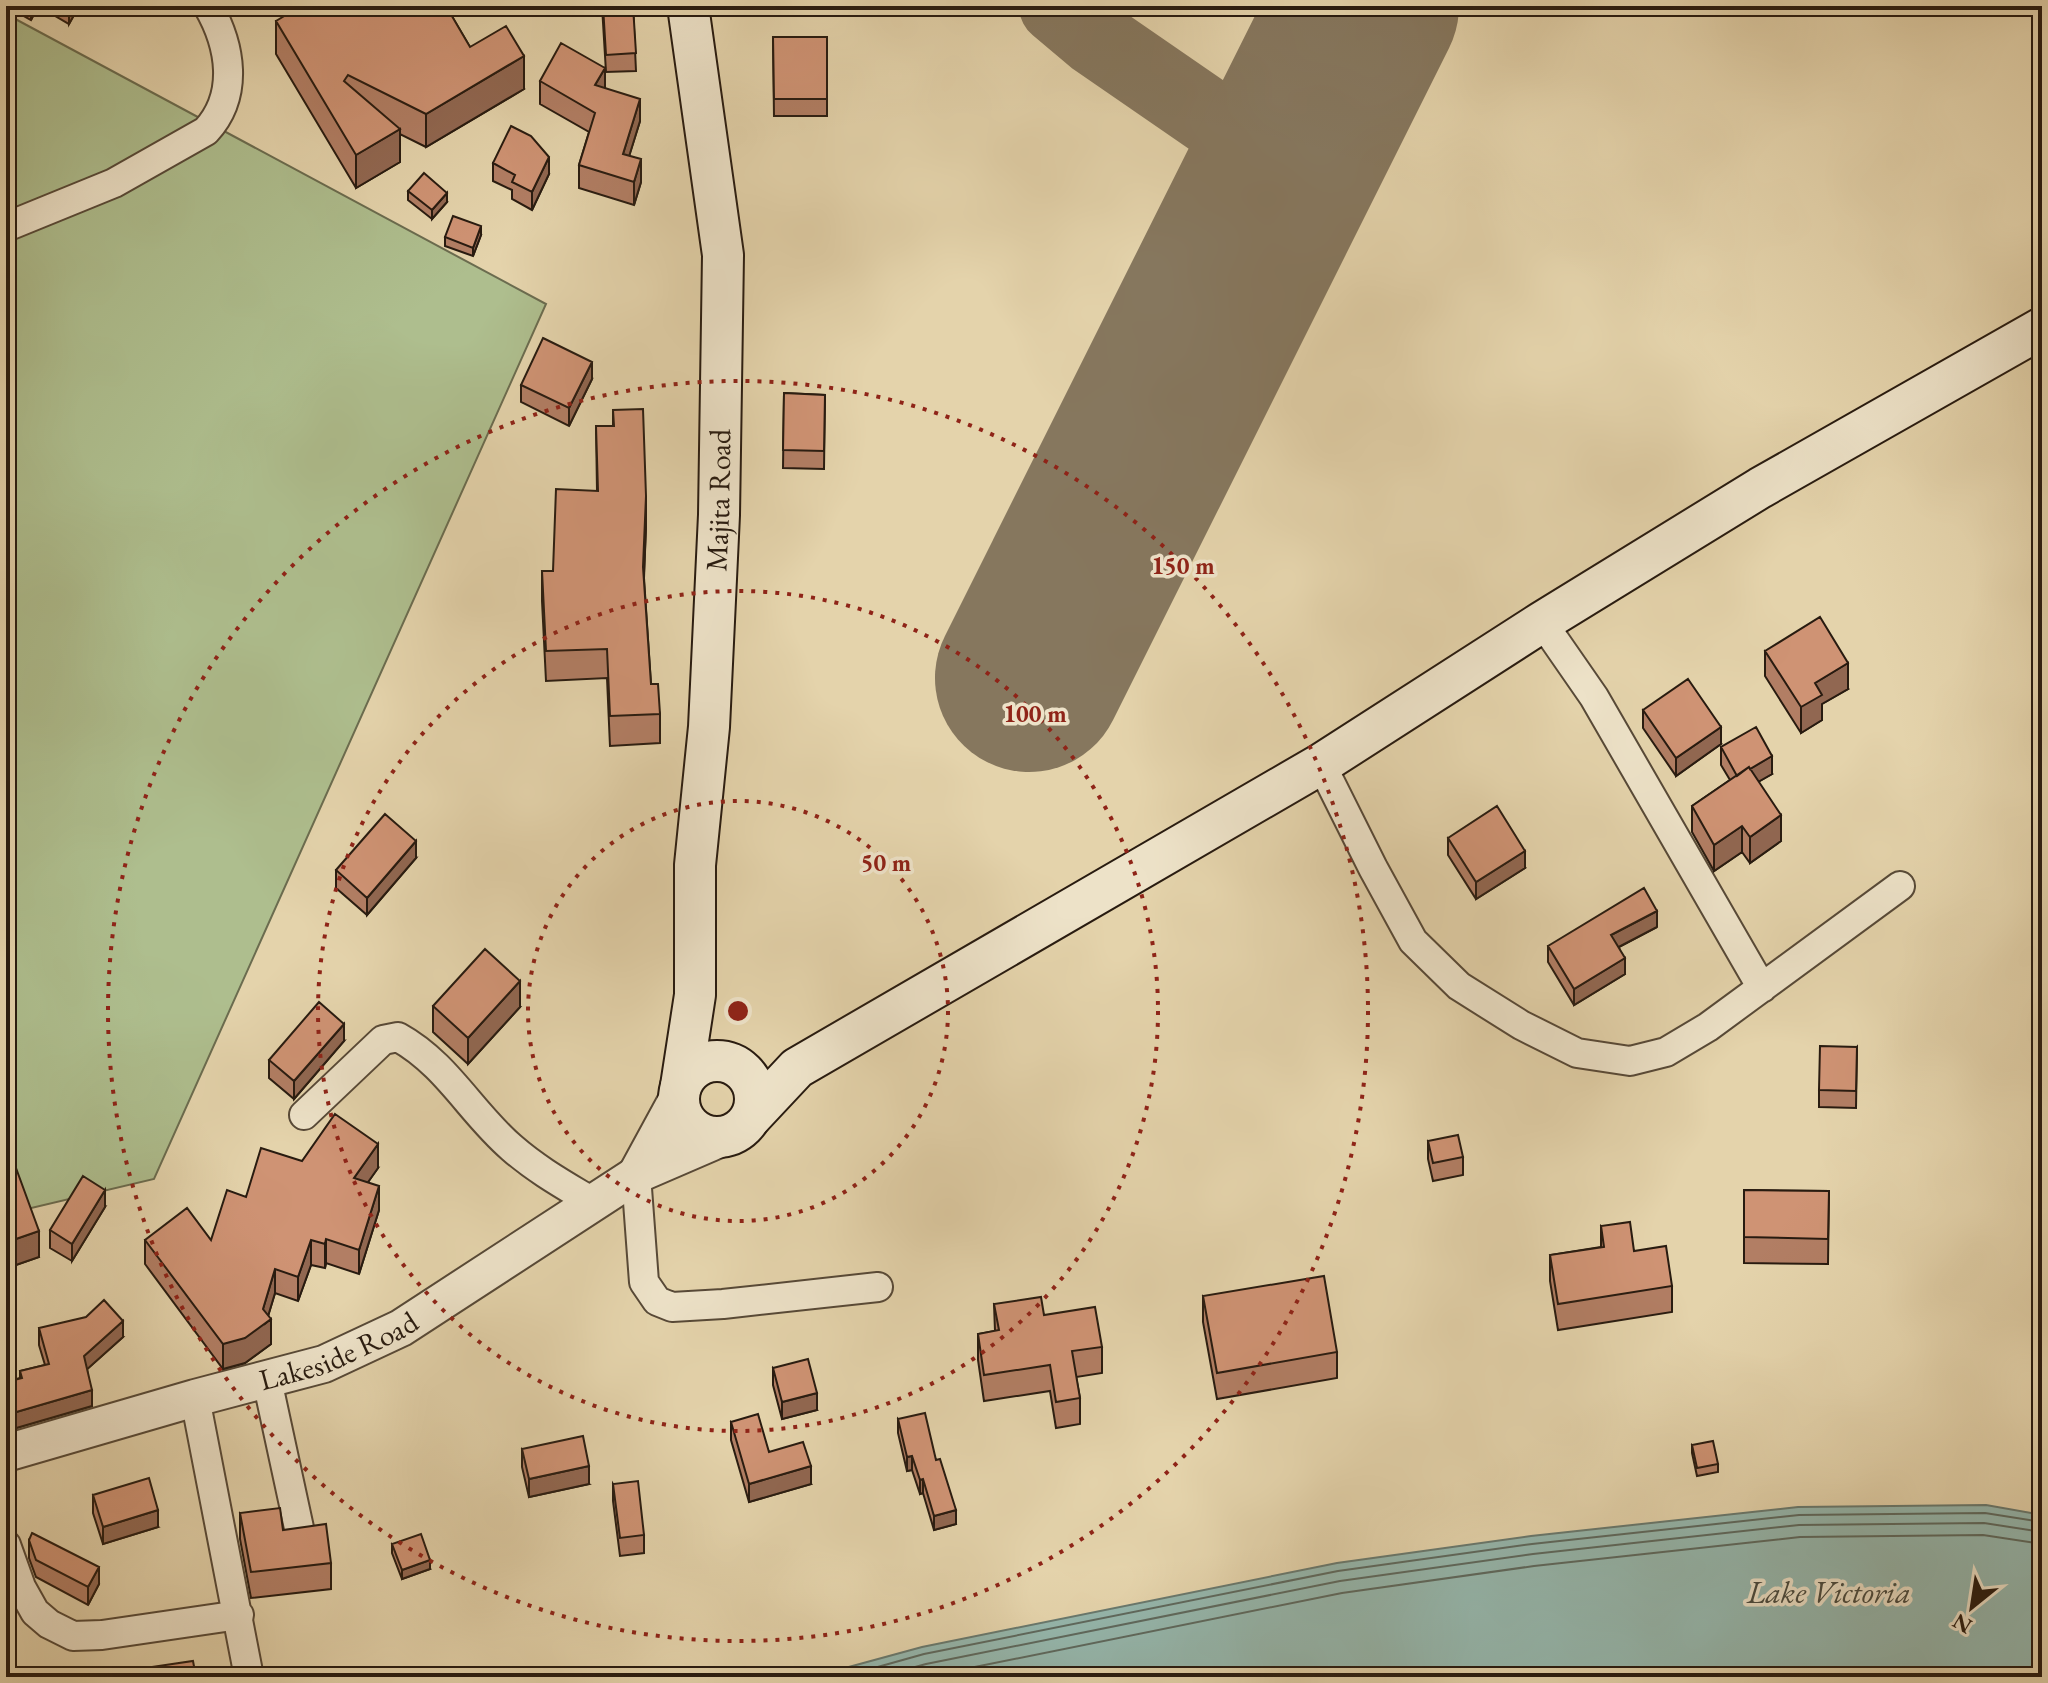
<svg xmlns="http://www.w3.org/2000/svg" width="2048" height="1683" font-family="'EB Garamond',serif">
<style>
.green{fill:#aebe8e;stroke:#6b6c4f;stroke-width:2}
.water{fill:#95b7ad;stroke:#69796e;stroke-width:2}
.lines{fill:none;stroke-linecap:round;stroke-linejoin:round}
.shore{stroke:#5e695e;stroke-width:2}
.taxiway{stroke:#86775e;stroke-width:76}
.runway{stroke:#86775e;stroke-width:188}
.minor-casing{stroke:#574937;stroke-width:32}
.tertiary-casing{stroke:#574937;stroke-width:40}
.secondary-casing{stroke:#281b10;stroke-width:44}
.minor{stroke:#ede2c8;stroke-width:28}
.tertiary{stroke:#ede2c8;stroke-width:36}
.secondary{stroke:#ede2c8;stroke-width:40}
.wall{fill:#b27e64;stroke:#281b10;stroke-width:2}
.shaded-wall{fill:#916751;stroke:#281b10;stroke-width:2}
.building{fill:#cf9374;stroke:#281b10;stroke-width:2}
.ring{fill:none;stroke:#8f2418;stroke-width:4;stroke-dasharray:4 8}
.labels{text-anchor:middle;stroke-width:7;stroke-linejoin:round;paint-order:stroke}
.street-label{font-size:30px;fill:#281b10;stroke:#ede2c8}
.water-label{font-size:32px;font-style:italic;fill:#494a3f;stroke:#ede2c8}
.centre{fill:#8f2418;stroke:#ede2c8;stroke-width:4}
.ring-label{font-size:24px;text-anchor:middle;font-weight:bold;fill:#8f2418;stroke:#ede2c8;stroke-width:7;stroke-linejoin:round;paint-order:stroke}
</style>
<rect width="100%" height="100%" fill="#e4d3ab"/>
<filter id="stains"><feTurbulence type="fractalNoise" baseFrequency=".0025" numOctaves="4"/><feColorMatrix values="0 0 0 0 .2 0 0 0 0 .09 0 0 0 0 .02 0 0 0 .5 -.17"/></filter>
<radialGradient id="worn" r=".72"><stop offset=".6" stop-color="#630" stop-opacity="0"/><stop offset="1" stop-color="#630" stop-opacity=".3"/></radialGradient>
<path class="green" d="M6 14 546 304 154 1179 6 1214Z"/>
<path class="water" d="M1986 1505 2042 1515V1677H812L922 1647 1337 1563 1531 1536 1798 1507Z"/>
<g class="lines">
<path class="shore" d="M842 1677 924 1654 1338 1571 1532 1544 1799 1515 1985 1513 2042 1522
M879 1677 926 1664 1340 1581 1533 1554 1799 1525 1984 1523 2042 1532
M925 1677 1342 1593 1534 1566 1800 1537 1983 1535 2042 1544"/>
<path class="taxiway" d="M1057 6 1095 38 1227 129 1285 165"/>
<path class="runway" d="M1029 678 1365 6"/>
<g class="minor-casing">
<path id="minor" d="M6 227 114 183 206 131C239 95 231 46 208 6
M1542 622 1594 697 1762 988
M1321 764 1373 868 1413 941 1459 986 1521 1025 1577 1053 1630 1061 1666 1052 1708 1027 1900 886
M304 1115 383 1040 398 1037C447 1064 471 1113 512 1148 537 1170 566 1186 594 1203
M636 1175 644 1282 657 1301 672 1307 723 1304 878 1287
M267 1380 299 1528
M195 1398 249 1677
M6 1545 21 1587 35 1612 49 1624 73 1636 102 1635 239 1615"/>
</g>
<g class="tertiary-casing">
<g id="tertiary">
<path d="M636 1175 679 1096"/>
<path id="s1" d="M6 1453 195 1398 324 1364 401 1328 636 1175 724 1137"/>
</g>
</g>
<g class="secondary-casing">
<g id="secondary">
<circle cx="717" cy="1099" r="38"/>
<path id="s2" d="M681 1086 695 995V865L709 727 719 515 723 255 688 6"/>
<path d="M752 1116 797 1068 1321 764 1542 622 1760 488 2042 328"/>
</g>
</g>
<use href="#minor" class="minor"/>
<use href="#tertiary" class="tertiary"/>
<use href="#secondary" class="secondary"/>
</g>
<path class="wall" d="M6 6H79L69 24 38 6 31 20Z
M602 6H633L636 71 606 72Z
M450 13 470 47 524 89 426 147 400 134V162L356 188 276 54V21Z
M773 37H827V116H774Z
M540 81 605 88 640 121 629 156 641 182 634 205 579 188V165L589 132 540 104Z
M493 163 549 174 532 210 512 199V190L493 181Z
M408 191 447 202 432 219 408 200Z
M481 235 473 256 445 246V237Z
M592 379 569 426 521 402V385Z
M784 393 825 395 824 469 783 468Z
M613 410 646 526 644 578 651 684 660 714V743L610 746 607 678 546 681 542 601V571H553L597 491 596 426H613Z
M1765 651 1848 689 1822 704V720L1801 733 1765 676Z
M1643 710 1721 744 1676 776 1643 728Z
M1721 747 1772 774 1758 782 1781 841 1750 863 1742 852 1714 871 1692 832V806L1730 780 1721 765Z
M1448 838 1525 868 1476 899 1448 855Z
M416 858 367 915 336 888V870Z
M1657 927 1619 947 1625 974 1574 1005 1548 962V946Z
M433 1006 520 1007 468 1064 433 1032Z
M344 1041 294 1099 269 1078V1060Z
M1857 1047 1856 1108 1819 1107V1090Z
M1428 1141 1463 1157V1175L1433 1181 1428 1159Z
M378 1168 368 1182 379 1210 359 1274 326 1263 325 1268 311 1265 298 1301 275 1293 268 1316 271 1344 245 1363 223 1369 145 1264V1240H211L246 1197Z
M6 1172 39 1257 13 1266 6 1245Z
M1744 1190 1829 1191 1828 1264 1744 1263Z
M105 1207 72 1261 50 1248V1230Z
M1601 1226 1634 1251 1672 1286V1312L1558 1330 1550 1281V1255L1601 1247Z
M1203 1296 1337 1352V1378L1217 1399 1203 1322Z
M994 1304 1044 1315 1102 1347V1373L1076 1377 1080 1398V1424L1056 1428 1050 1391 984 1401 978 1360V1334L995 1331Z
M39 1328 123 1337 87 1369 92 1406 6 1431V1382L20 1378V1371L45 1365 39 1345Z
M773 1368 817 1410 782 1419 773 1385Z
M898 1419 936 1460 956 1524 934 1530 923 1493 920 1494 912 1470 907 1471 898 1433Z
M731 1422 811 1484 749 1502 731 1440Z
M1692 1445 1718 1464V1472L1697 1476 1692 1453Z
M522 1449 589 1484 529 1497 522 1467Z
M613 1484 644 1535V1553L620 1556 613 1501Z
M93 1495 158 1527 103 1544 93 1513Z
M240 1513 283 1530 331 1563V1589L251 1598 240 1539Z
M29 1540 99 1584 88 1605 36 1577 29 1558Z
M392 1544 430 1569 402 1579 392 1553Z"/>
<path class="shaded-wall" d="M31 6H38L31 20Z
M69 6H79L69 24Z
M435 6H462L435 22Z
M524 56V89L426 147V114Z
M605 68V91L595 85Z
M640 99V121L623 176V154Z
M400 129V162L356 188V155Z
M549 157V174L532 210V192Z
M641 159V182L634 205V182Z
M447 193V202L432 219V210Z
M481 226V235L473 256V248Z
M592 362V379L569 426V408Z
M646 496V526L643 596V567Z
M1848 663V689L1822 704V720L1801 733V707L1815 683Z
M1721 727V744L1676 776V758Z
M1772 756V774L1737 794V776Z
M1781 815V841L1750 863V837Z
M1742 826V852L1714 871V845Z
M416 841V858L367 915V898Z
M1525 851V868L1476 899V882Z
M1657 911V927L1611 951V935Z
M1625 958V974L1574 1005V989Z
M520 981V1007L468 1064V1038Z
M344 1024V1041L294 1099V1081Z
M378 1144V1168L354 1202V1178Z
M379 1186V1210L359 1274V1250Z
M105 1190V1207L72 1261V1244Z
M39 1231V1257L13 1266V1240Z
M326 1239V1263L325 1268V1244Z
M311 1240V1265L298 1301V1277Z
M275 1269V1293L266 1323 271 1319V1344L245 1363 223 1369V1344L263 1309Z
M123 1321V1337L84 1372V1356Z
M92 1390V1406L6 1431V1415Z
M817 1393V1410L782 1419V1402Z
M912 1456V1470L907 1471V1457Z
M589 1466V1484L529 1497V1479Z
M811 1466V1484L749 1502V1484Z
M923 1479V1493L920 1494V1480Z
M158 1510V1527L103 1544V1527Z
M956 1510V1524L934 1530V1516Z
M430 1560V1569L402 1579V1570Z
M99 1567V1584L88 1605V1587Z"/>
<path class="building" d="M301 6H446L470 47 506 26 524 56 426 114 348 75 344 81 400 129 356 155 276 21Z
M603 6H633L636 53 606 55Z
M773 37H827V99H774Z
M561 43 605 68 595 85 640 99 623 154 641 159 634 182 579 165 595 113 540 81Z
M511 126 531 136 549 157 532 192 512 182 515 175 493 163Z
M424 173 447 193 432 210 408 191Z
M453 216 481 226 473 248 445 237Z
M543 338 592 362 569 408 521 385Z
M784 393 825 395 824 451 783 450Z
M643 409 646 496 643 567 651 684H658L660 714 610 716 607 649 546 651 542 571H553L556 489 598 491 596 426H614L613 410Z
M1820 617 1848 663 1815 683 1822 695 1801 707 1765 651Z
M1688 679 1721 727 1676 758 1643 710Z
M1756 727 1772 756 1750 769 1749 767 1737 776 1721 747Z
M1749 767 1781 815 1750 837 1742 826 1714 845 1692 806Z
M1497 806 1525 851 1476 882 1448 838Z
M385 814 416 841 367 898 336 870Z
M1644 888 1657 911 1611 935 1625 958 1574 989 1548 946Z
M485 949 520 981 468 1038 433 1006Z
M319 1002 344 1024 294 1081 269 1060Z
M1820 1046 1857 1047 1856 1091 1819 1090Z
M335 1114 378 1144 354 1178 379 1186 359 1250 326 1239 325 1244 311 1240 298 1277 275 1269 263 1309 271 1319 245 1338 223 1344 145 1240 187 1208 211 1240 227 1190 246 1197 261 1148 302 1161Z
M1458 1135 1463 1157 1433 1163 1428 1141Z
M16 1168 39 1231 13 1240 6 1219V1172Z
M83 1176 105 1190 72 1244 50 1230Z
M1744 1190 1829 1191 1828 1239 1744 1237Z
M1630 1222 1634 1251 1666 1246 1672 1286 1558 1304 1550 1255 1604 1247 1601 1226Z
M1324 1276 1337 1352 1217 1373 1203 1296Z
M1041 1297 1044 1315 1095 1307 1102 1347 1072 1351 1080 1398 1056 1402 1050 1365 984 1375 978 1334 999 1330 994 1304Z
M104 1300 123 1321 84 1356 92 1390 6 1415V1382L22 1378 20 1371 49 1364 39 1328 86 1317Z
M808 1359 817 1393 782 1402 773 1368Z
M925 1413 936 1460 940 1459 956 1510 934 1516 923 1479 920 1480 912 1456 907 1457 898 1419Z
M758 1414 769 1452 803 1442 811 1466 749 1484 731 1422Z
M583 1436 589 1466 529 1479 522 1449Z
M1713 1441 1718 1464 1697 1468 1692 1445Z
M149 1478 158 1510 103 1527 93 1495Z
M638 1481 644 1535 620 1538 613 1484Z
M280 1508 283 1530 326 1524 331 1563 251 1572 240 1513Z
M32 1533 99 1567 88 1587 36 1560 29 1540Z
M421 1534 430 1560 402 1570 392 1544Z
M193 1661 196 1677H140L138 1669Z"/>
<g class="ring">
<circle cx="738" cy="1011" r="210"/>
<circle cx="738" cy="1011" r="420"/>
<circle cx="738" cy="1011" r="630"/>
</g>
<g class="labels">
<g class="street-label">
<text dy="10" stroke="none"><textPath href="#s2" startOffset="588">Majita Road</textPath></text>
<text dy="10" stroke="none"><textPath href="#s1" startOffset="348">Lakeside Road</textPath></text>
</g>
<g class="water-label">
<text x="1829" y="1603">Lake Victoria</text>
</g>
</g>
<circle cx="738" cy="1011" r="12" class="centre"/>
<g class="ring-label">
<text x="1183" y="574">150 m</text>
<text x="1035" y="722">100 m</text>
<text x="886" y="871">50 m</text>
</g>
<rect width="2048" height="1683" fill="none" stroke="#e4d3ab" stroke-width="32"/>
<rect x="8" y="8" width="2032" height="1667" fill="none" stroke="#281b10" stroke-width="4"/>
<rect x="16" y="16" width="2016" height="1651" fill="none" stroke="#281b10" stroke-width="2"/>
<g transform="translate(1972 1607) rotate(210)" stroke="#ede2c8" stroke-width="6" paint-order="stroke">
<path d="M0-6L14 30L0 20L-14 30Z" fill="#281b10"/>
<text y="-12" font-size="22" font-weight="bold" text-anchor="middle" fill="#281b10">N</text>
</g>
<rect width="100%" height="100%" filter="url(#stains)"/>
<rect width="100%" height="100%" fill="url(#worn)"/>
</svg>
